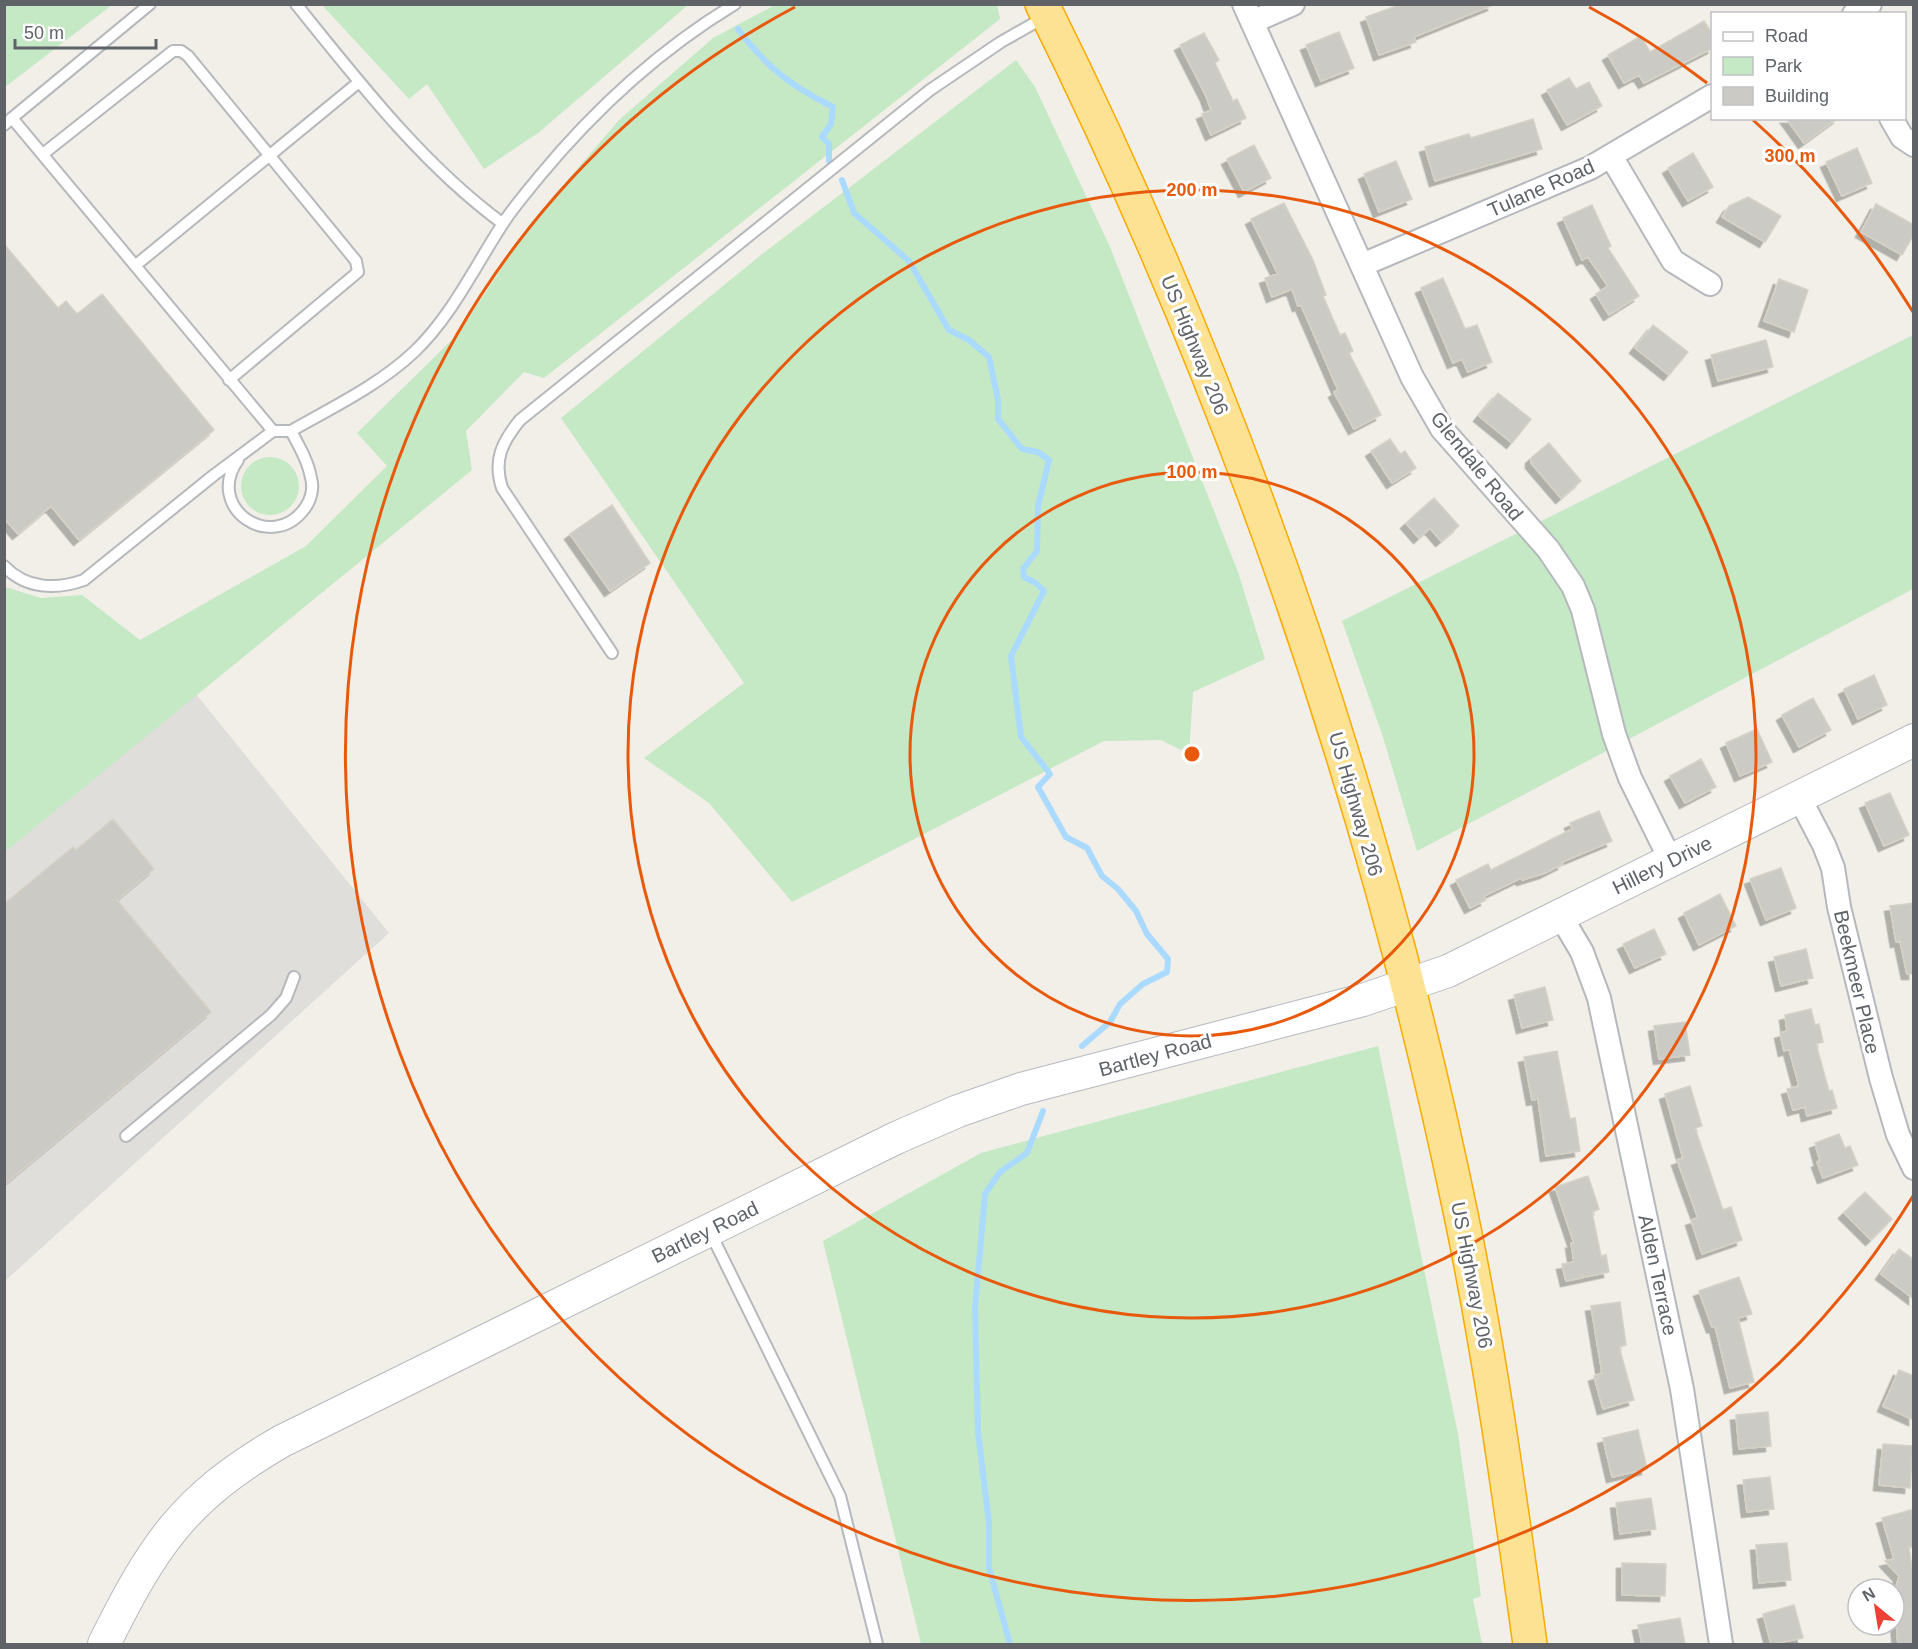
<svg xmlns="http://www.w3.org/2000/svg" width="1918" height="1649" font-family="Arial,sans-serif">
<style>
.industrial{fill:#e0deda}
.green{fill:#c5e8c5}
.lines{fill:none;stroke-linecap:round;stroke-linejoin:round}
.stream{stroke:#aadaff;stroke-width:6}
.building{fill:#cccac5;stroke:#d6d1c6;stroke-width:1.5;filter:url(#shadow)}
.lane-casing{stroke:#b5b8bc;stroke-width:14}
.street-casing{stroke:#b5b8bc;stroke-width:26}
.secondary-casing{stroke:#b6babf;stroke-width:34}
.highway-casing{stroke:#f9ab00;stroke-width:36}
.lane{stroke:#fff;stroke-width:10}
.street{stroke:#fff;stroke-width:22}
.secondary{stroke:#fff;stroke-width:32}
.highway{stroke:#fde293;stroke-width:33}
.ring{fill:none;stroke:#e8590c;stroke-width:3}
.labels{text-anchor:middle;stroke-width:6;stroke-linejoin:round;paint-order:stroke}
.street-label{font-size:20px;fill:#5f6368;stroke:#fff}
.centre{fill:#e8590c;stroke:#fff;stroke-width:3}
.ring-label{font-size:18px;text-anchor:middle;font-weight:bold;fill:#e8590c;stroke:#fff;stroke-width:6;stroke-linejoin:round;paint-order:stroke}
</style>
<defs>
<filter id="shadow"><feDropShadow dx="-5.5" dy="5.5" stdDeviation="0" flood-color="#0004"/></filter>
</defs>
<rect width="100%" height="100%" fill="#f1efe8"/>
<path class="industrial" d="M196 694 389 933 5 1281V852Z"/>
<path class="green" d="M5 4H112V5L5 87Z
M322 5H321H688L538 133 484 169 427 84 409 99Z
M775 5H997L1000 19 544 378 524 372 466 431 472 470 5 852V587L41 598 82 595 140 640 306 546 387 466 357 433 458 334 532 222 619 120 713 38Z
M1016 60 1035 87 1110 247 1238 572 1265 659 1193 692 1189 754 1161 740 1104 741 792 902 709 803 644 758 744 683 561 418 761 255Z
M1913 335V589L1417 851 1383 737 1342 621Z
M241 486a29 29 0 1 1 58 0a29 29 0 1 1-58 0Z
M1378 1046 1458 1434 1481 1596 1473 1599 1482 1644H921L823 1241 981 1153Z"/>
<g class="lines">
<path class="stream" d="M738 29C766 67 791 86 833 107L831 124 822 137 829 144V161
M842 180 854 213 909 261 949 330 969 340 989 357 998 400V419L1022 449 1038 452 1049 460 1038 506 1037 551 1023 569 1024 577 1036 583 1044 591 1011 656 1021 737 1050 774 1038 787 1066 837 1087 848 1102 876 1118 889 1136 911 1147 934 1168 959 1167 972 1143 984 1120 1004 1110 1022 1082 1046
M1010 1644 989 1568V1523L978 1432 975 1308 985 1194 1000 1172 1027 1153 1043 1111"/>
</g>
<path class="building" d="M1402 4H1493V5L1414 37 1416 42 1379 55 1366 17Z
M1704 21 1713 35V48L1644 83 1639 75 1624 83 1608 55 1641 36 1650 52Z
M1339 32 1354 68 1321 81 1306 45Z
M1204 33 1219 60 1215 63 1233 101 1237 99 1246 118 1211 135 1202 114 1211 110 1206 96 1180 45Z
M1569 78 1576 89 1589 82 1602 106 1567 125 1547 90Z
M1786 118H1838L1804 143Z
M1533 119 1542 149 1435 181 1425 147 1469 134 1471 138Z
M1254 145 1271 178 1244 192 1227 159Z
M1857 148 1872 183 1842 196 1826 162Z
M1693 153 1713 187 1688 201 1668 168Z
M1396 161 1412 199 1379 212 1364 174Z
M1748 197 1781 216 1765 242 1722 217 1729 206Z
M1284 203 1313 260 1326 295 1323 296 1340 335 1345 333 1353 351 1349 353 1381 415 1354 429 1334 392 1338 390 1301 305 1298 306 1292 289 1272 297 1265 278 1278 274 1251 219Z
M1876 204 1914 225V234L1902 255 1861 232Z
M1592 205 1611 246 1608 248 1639 296 1609 315 1596 294 1608 286 1588 257 1582 260 1563 218Z
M4 244 58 308 66 301 77 314 102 294 214 430 79 540 51 506 18 534 4 518Z
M1443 278 1465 329 1477 325 1492 362 1468 372 1462 359 1453 363 1421 288Z
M1779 279 1808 290 1794 332 1764 321Z
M1653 325 1688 352 1669 375 1635 348Z
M1766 340 1773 367 1718 381 1711 355Z
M1498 393 1531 419 1512 443 1479 416Z
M1390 439 1400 454 1405 451 1416 468 1392 483 1371 451Z
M1549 443 1581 481 1561 498 1531 463V458Z
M1434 498 1459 526 1441 541 1430 528 1419 538 1406 523Z
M612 505 650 563 610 591 570 534Z
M1874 675 1887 705 1858 719 1844 689Z
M1813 698 1831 730 1799 747 1782 715Z
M1757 729 1772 762 1740 776 1726 743Z
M1701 759 1716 787 1685 803 1670 776Z
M1890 793 1909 835 1884 846 1865 803Z
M1599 811 1612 841 1562 862 1563 864 1545 873 1522 880 1521 878 1484 896 1486 900 1470 908 1456 880 1488 864 1491 870 1572 829 1570 823Z
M113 819 154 869 117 900 211 1012 4 1185V904L73 847 76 850Z
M1781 868 1796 908 1766 920 1750 879Z
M1720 894 1736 926 1699 945 1684 913Z
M1914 903V974H1907L1900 941 1896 942 1890 906Z
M1654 929 1666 954 1635 968 1623 944Z
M1806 949 1813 978 1781 986 1774 957Z
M1545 987 1553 1020 1522 1028 1514 995Z
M1811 1009 1815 1025 1819 1024 1823 1042 1816 1044 1829 1091 1832 1090 1837 1108 1807 1116 1805 1107 1793 1110 1787 1089 1799 1086 1789 1049 1784 1051 1780 1033 1787 1031 1785 1015Z
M1685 1022 1690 1055 1659 1059 1654 1026Z
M1557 1051 1570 1119 1575 1118 1580 1151 1546 1156 1538 1099 1532 1100 1524 1057Z
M1690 1086 1702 1126 1695 1128 1723 1210 1731 1207 1742 1240 1702 1254 1691 1220 1698 1218 1677 1160 1683 1158 1665 1094Z
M1839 1134 1845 1148 1850 1146 1858 1165 1823 1178 1817 1162 1820 1161 1815 1143Z
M1588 1176 1599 1209 1592 1212 1601 1256 1606 1255 1609 1272 1566 1281 1562 1264 1574 1262 1571 1243H1574L1555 1187Z
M1865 1192 1892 1219 1871 1240 1844 1213Z
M1899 1249 1914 1260V1299L1881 1274Z
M1739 1277 1752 1314 1738 1318 1754 1382 1730 1388 1715 1326 1712 1327 1699 1291Z
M1620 1302 1626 1345 1619 1347 1634 1400 1603 1409 1594 1376 1602 1373 1591 1306Z
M1899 1370 1914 1376V1420L1883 1406Z
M1768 1412 1771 1446 1739 1449 1736 1415Z
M1638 1430 1647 1469 1612 1477 1603 1438Z
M1883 1444 1913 1446 1910 1488 1879 1485Z
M1770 1477 1774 1509 1747 1512 1743 1480Z
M1651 1498 1656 1529 1620 1534 1616 1503Z
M1911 1510 1914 1520V1546L1909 1548 1914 1581V1644H1898L1894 1595 1899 1576 1885 1561 1894 1559 1882 1518Z
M1787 1543 1791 1580 1759 1583 1756 1545Z
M1622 1563 1666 1564 1665 1596 1622 1595Z
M1794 1605 1803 1638 1771 1644 1763 1614Z
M1680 1618 1685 1644H1642L1638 1625Z"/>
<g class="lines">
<g class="lane-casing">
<path id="lane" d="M296 4C359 82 422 164 502 223
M12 118 150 4
M4 125 12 118 273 431
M43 154 173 51H181L188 56 356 261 358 272 229 380
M136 265 359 82
M238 460C204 508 272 554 305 508 311 500 314 488 311 478 308 461 299 446 291 431
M4 566C26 589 56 590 84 580L214 475 273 431H291C333 407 379 385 414 352 451 317 474 268 502 225 512 209 526 193 538 178 594 110 659 50 735 4
M612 653 502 488C493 460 502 442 520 420L930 90 1001 42 1045 17
M126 1136 271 1015 286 998 294 977
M711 1234 840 1496 877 1644"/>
</g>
<g class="street-casing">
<path id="street" d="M1244 4 1412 377 1442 429 1548 549 1573 586 1583 610 1614 734 1630 778 1671 861
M1854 14 1870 4
M1252 22 1293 4
M1891 118 1902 137 1914 145
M1611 156 1673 261 1710 284
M1362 265 1590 168 1712 96
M1799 797 1824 845 1833 868 1839 907 1881 1078 1898 1135 1914 1168
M1560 915 1582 952 1599 998 1682 1389 1721 1644"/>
</g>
<g class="secondary-casing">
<path id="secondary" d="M104 1644C153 1546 183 1498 282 1441L896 1138 958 1111 1021 1089 1363 1000 1448 971 1914 740"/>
</g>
<g class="highway-casing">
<path id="highway" d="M1042 4C1232 386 1373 792 1460 1210 1490 1353 1510 1499 1530 1644"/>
</g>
<use href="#lane" class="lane"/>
<use href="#street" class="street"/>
<use href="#secondary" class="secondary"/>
<use href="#highway" class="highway"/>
</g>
<g class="ring">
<circle cx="1192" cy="754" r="282"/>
<circle cx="1192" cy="754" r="564"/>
<path d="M1913 1196A846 846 0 1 1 795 7M1589 7A846 846 0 0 1 1707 83M1753 120A846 846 0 0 1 1913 312"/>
</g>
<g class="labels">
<g class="street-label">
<text transform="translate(1541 188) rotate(-24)" y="7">Tulane Road</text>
<text transform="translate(1195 345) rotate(68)" y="7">US Highway 206</text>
<text transform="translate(1477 466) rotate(51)" y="7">Glendale Road</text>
<text transform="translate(1356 804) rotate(74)" y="7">US Highway 206</text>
<text transform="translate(1662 865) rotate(-26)" y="7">Hillery Drive</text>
<text transform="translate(1857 982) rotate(77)" y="7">Beekmeer Place</text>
<text transform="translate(1155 1055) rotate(-15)" y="7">Bartley Road</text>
<text transform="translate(705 1232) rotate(-26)" y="7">Bartley Road</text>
<text transform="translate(1472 1275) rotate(79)" y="7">US Highway 206</text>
<text transform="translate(1658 1275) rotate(78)" y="7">Alden Terrace</text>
</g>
</g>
<circle cx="1192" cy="754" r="9" class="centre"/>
<g class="ring-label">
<text x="1790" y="162">300 m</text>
<text x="1192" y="196">200 m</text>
<text x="1192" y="478">100 m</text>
</g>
<rect width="1918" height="1649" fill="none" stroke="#5f6368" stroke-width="12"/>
<rect x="1711" y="12" width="195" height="108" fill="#ffffff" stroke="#bfc1c3" stroke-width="1.5"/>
<rect x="1723" y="32" width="30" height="9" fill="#ffffff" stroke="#bfc1c3" stroke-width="1.5"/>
<text x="1765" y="42" font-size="18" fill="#5f6368">Road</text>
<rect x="1723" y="57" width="30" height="18" fill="#c5e8c5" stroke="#bfc1c3" stroke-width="1.5"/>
<text x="1765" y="72" font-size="18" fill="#5f6368">Park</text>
<rect x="1723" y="87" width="30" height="18" fill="#cccac5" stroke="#bfc1c3" stroke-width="1.5"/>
<text x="1765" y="102" font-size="18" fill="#5f6368">Building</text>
<g transform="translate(1876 1607) rotate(330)"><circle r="28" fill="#ffffff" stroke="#bfc1c3" stroke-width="1.5"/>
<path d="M0-4.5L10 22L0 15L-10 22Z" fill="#ea4335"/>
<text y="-9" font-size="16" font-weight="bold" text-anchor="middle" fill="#5f6368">N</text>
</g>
<path d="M15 39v9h141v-9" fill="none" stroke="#5f6368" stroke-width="3"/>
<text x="24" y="39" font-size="18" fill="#5f6368" stroke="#ffffff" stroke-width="4.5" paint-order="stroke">50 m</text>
</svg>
